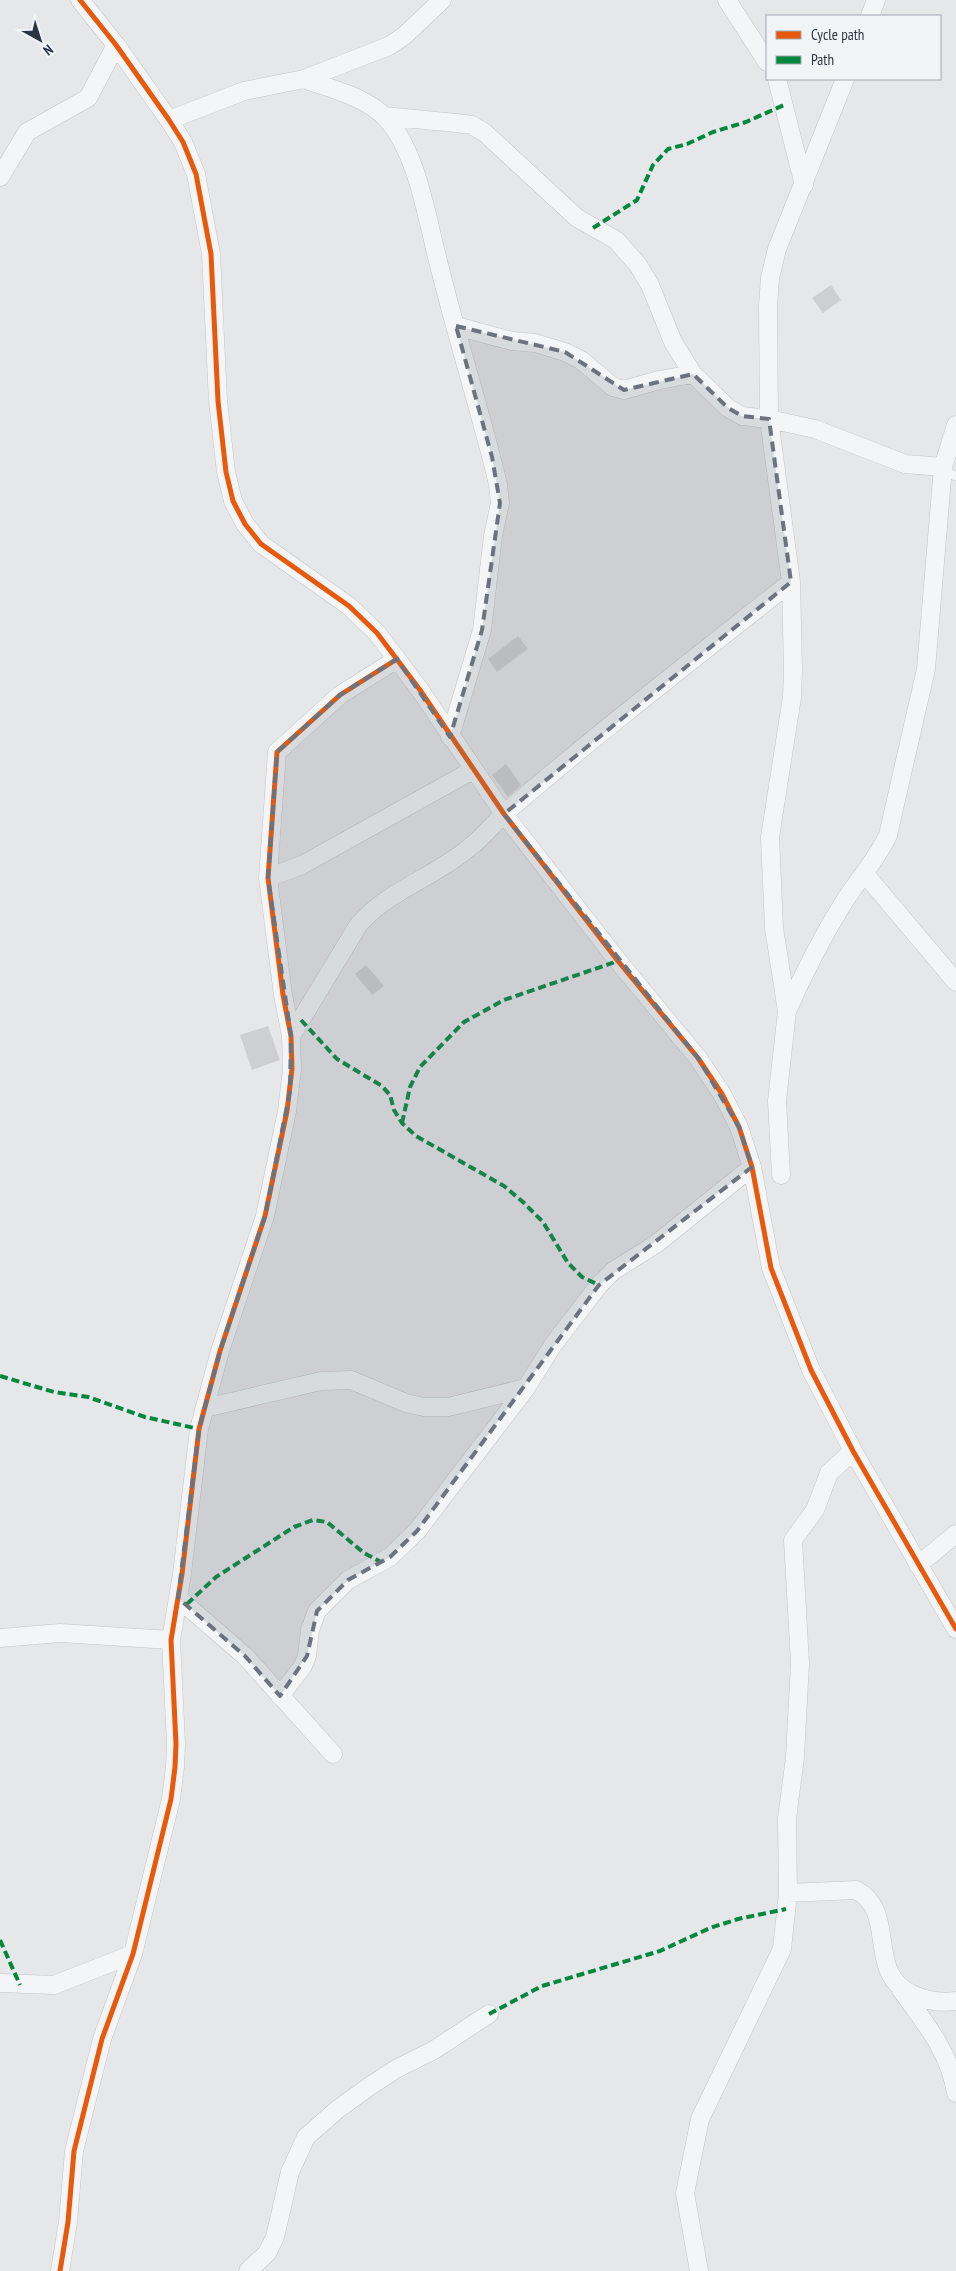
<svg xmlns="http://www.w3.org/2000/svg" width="956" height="2271" font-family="'PT Sans Narrow',sans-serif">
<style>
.building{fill:#cdcfd1}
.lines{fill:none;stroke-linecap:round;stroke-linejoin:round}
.lane-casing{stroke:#c3c5c7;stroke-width:10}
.street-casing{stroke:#c3c5c7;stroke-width:19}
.lane{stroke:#f3f5f6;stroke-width:9}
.street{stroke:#f3f5f6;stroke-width:18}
.quiet{stroke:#00873e;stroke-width:4;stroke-dasharray:8 4;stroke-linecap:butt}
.cycleway-casing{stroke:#f2f5f8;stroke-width:8}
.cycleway{stroke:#e8590c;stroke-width:5}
.marked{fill:#6c737c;fill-opacity:0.2;stroke:#6c737c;stroke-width:4;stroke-dasharray:10 6;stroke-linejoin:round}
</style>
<rect width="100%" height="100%" fill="#e5e7e9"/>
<path class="building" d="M831 285 841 300 823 313 812 298Z
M518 636 528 649 497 672 488 659Z
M506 764 521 785 508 797 492 775Z
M366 965 384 986 372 995 355 974Z
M268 1026 280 1060 252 1070 240 1035Z"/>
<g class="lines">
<g class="lane-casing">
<path id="lane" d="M943 471 956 476"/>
</g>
<g class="street-casing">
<path id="street" d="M80 0 116 45 169 120 183 142 196 174 211 254 218 401 226 472 233 501 245 524 261 544 349 606 377 633 420 690 504 814 618 961 698 1058 722 1094 739 1127 752 1167 771 1268 811 1370 853 1451 956 1629
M727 0 767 62
M870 16 876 0
M304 79C331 89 364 96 385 117 418 152 427 220 439 265 457 338 480 410 498 484L500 503 493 536 482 630 450 737
M777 79 804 185
M384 116 456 123 472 125 485 133 577 218 616 240 638 265 650 285 673 342 693 374 728 408 742 416 769 419 815 429 905 464 943 467
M169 120 244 91 304 79 389 46 404 36 442 0
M0 177 27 132 88 98 116 45
M456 326 512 341 535 343 565 352 581 360 613 387 624 390 659 380 693 374
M865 874 956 982
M268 878 302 865 473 770
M787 1011C803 975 821 939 842 905 857 881 876 861 888 835L926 669 943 467 956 425
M291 1036 359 924C389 890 435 877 470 847 483 837 493 824 505 813 598 733 695 658 791 582
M781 1175 777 1101 787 1011 774 928 770 837 792 697 793 670 791 582 769 419 768 306 770 278 777 249 845 79
M205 1408 321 1381 351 1380 406 1403 424 1407H448L526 1388
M918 1565 956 1534
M178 1598 245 1656 333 1754
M0 1638 60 1633 171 1640
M280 1696 303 1666 307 1656 310 1630 317 1611 348 1580 390 1557 417 1531 526 1388 553 1345 599 1285 613 1271 656 1244 752 1167
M788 1893 856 1890C899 1912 864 1975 914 1995 927 2001 942 2003 956 2001
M0 1983 54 1985 133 1954
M901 1990C926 2024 949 2051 956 2093
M60 2271 68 2222 74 2151 102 2039 133 1954 171 1799 175 1767 176 1744 171 1640 182 1574 199 1429 220 1351 265 1216 287 1111 292 1069 291 1036 283 995 268 878 277 752 340 695 397 659
M248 2271 267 2253 275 2237 290 2172 306 2137 338 2109 370 2086 396 2069 434 2050 489 2014
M699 2271 685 2193 700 2119 782 1949 788 1893 787 1819 795 1757 800 1663 793 1540 815 1510 829 1473 853 1451"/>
</g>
<use href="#lane" class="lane"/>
<use href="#street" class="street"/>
<path class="quiet" d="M593 228 637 200 653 165 668 149 687 144 713 132 746 122 784 105
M301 1020 337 1059 382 1086 390 1095 394 1110 402 1123 416 1136 504 1186 523 1202 543 1222 568 1263 582 1277 599 1285
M402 1123 410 1087 420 1067 464 1022 504 1000 618 961
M0 1376 54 1392 88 1397 145 1417 199 1429
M187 1604 216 1577 294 1527 313 1520 327 1522 364 1553 381 1562
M0 1940 20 1985
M489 2014 542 1986 660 1951 710 1928 738 1919 786 1909"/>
<g class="cycleway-casing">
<path id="cycleway" d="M80 0 116 45 169 120 183 142 196 174 211 254 218 401 226 472 233 501 245 524 261 544 349 606 377 633 420 690 504 814 618 961 698 1058 722 1094 739 1127 752 1167 771 1268 811 1370 853 1451 956 1629
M60 2271 68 2222 74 2151 102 2039 133 1954 171 1799 175 1767 176 1744 171 1640 182 1574 199 1429 220 1351 265 1216 287 1111 292 1069 291 1036 283 995 268 878 277 752 340 695 397 659"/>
</g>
<use href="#cycleway" class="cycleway"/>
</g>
<path class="marked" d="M456 326 565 352 624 390 693 374 728 408 742 416 769 419 791 582 504 814 698 1058 739 1127 752 1167 599 1285 417 1531 390 1557 348 1580 317 1611 307 1656 280 1696 245 1656 178 1598 199 1429 220 1351 265 1216 290 1091 291 1036 268 878 277 752 340 695 397 659 450 737 482 630 500 503 492 457Z"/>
<rect x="766" y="15" width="175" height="65" fill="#f2f5f8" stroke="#a2a8af"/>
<rect x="776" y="31" width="25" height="8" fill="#e8590c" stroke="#a2a8af"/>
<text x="811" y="40" font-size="15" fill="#2b3542">Cycle path</text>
<rect x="776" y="56" width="25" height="8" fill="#00873e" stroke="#a2a8af"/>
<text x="811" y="65" font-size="15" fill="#2b3542">Path</text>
<g transform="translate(40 40) rotate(141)" stroke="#f2f5f8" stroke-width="4" paint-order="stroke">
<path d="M0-4L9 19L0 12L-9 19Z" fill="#2b3542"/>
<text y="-8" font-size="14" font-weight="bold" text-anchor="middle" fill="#2b3542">N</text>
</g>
</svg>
